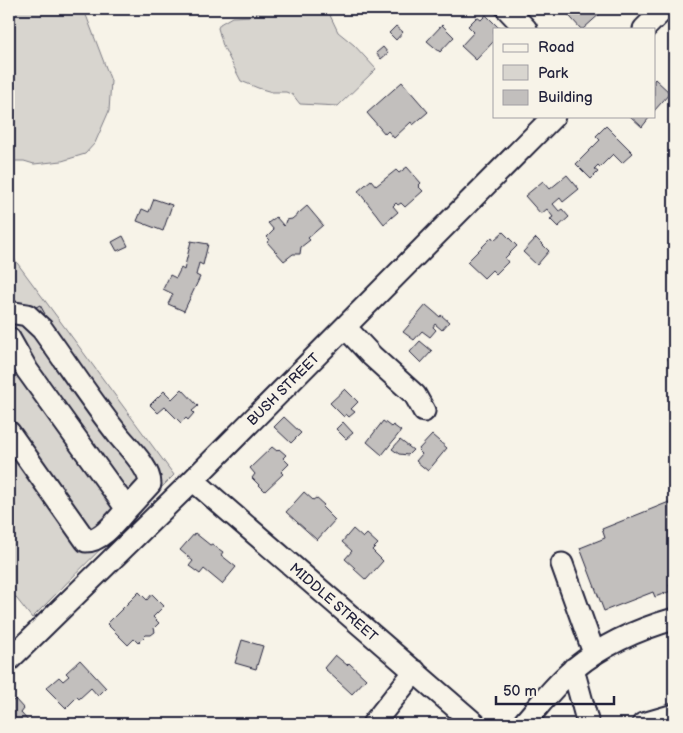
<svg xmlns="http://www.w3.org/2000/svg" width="683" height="733" font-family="'Balsamiq Sans',sans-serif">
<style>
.green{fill:#d8d5cf;stroke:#7d7c85}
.building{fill:#c2bfbd;stroke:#22223b}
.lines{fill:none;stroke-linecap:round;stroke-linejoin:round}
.minor-casing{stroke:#22223b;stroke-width:25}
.minor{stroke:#f7f3e8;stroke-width:21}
.labels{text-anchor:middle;stroke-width:4;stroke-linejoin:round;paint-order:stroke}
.street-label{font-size:14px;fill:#22223b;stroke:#f7f3e8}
</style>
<rect width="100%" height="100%" fill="#f7f3e8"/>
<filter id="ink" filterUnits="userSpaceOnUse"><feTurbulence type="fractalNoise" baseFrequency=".02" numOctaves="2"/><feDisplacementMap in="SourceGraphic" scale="10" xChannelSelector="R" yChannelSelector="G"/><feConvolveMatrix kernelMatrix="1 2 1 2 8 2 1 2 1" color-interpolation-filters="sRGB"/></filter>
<g filter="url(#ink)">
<path class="green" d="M9 9H82L86 15 111 81 109 111 95 143 85 154 62 161 34 164 24 161H9Z
M264 9H327L338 32 354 45 376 69 338 106 300 104 293 95 286 92H272L258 88 241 81 223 46 218 28 220 24 232 17 253 16Z
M9 252 174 475 32 618 9 589Z"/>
<path class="building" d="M563 9H599L602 12 583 29H581Z
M486 15 500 29H494V41L476 60 461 46 474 32 468 26 477 17 481 20Z
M442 25 454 37 440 52 427 41Z
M396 26 403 32 396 40 389 33Z
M383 47 388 53 381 59 376 53Z
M655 79 670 93 654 111V80Z
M402 82 428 112 413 125 411 122 394 138 388 131 385 134 367 113Z
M630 116H647L649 118 642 127Z
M606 126 633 153 622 163 613 154 600 167 598 165 594 169 598 172 591 179 576 164 600 140 596 136Z
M407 167 421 183 418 186 423 191 405 207 401 203 398 205 396 203 393 206 398 212 384 224 358 191 371 180 376 186 396 170 399 173Z
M567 175 579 189 563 202 560 198 553 204 559 211 562 209 569 217 558 227 550 219 553 217 547 209 541 214 525 196 543 181 550 189Z
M154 199 172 205 163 231 137 221 142 209 149 212Z
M307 206 323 225 308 238 310 240 301 247 300 254H293L284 261 267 242 270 240 267 237 274 230 268 223 276 217 284 226 286 220 292 219Z
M503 232 517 246 505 258 508 262 496 274 492 270 484 278 467 262 492 237 494 240Z
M123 236 128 246 117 251 112 242Z
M536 238 549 251 537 265 523 252Z
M191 241 208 244 203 265 199 263 196 275 200 277 184 311 168 304 173 294 163 289 170 275 176 278 181 268 184 270Z
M40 305 45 314 32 321 28 311Z
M426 305 440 317 441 315 449 322 442 330 435 324 433 327 436 330 430 337 422 331 414 340 403 332Z
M420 341 432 351 421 363 410 352Z
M670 351H674V360H668Z
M182 389 198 406 192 411 194 413 188 420 186 418 181 423 165 407 158 413 150 405 164 391 172 399Z
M345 389 358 402 351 409 355 412 349 417 346 414 344 417 330 403Z
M284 417 301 433 291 443 274 427Z
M383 421 391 427 393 425 401 431 382 455 367 442Z
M343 422 353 433 346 439 336 429Z
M432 435 447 448 428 471 416 461 422 454 418 450Z
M400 440 413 450 408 455 399 454 392 449Z
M272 447 277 451 279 449 286 455 283 458 289 464 281 472 283 474 265 491 252 478 255 474 250 468Z
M304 492 313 500 316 498 324 505 322 507 335 520 317 540 286 512Z
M674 500V583L669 585 671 591 655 597 653 592 604 611 580 548 605 538 602 529Z
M353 529 363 538 367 534 378 544 372 550 383 561 366 580 354 569 355 568 345 559 352 551 342 542Z
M195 533 210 545 212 544 223 552 221 555 236 567 222 584 204 569 200 574 189 566 193 561 180 550Z
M139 592 147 600 152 594 164 606 153 617 159 623 154 628 155 632 151 635H146L138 643 134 639 128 645 107 624Z
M242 640 263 646 256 669 235 663Z
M335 655 347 665 349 663 366 679 352 694 324 668Z
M80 660 106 688 98 696 91 688 79 699 77 697 66 708 46 688 59 677 63 681 69 676 66 673Z
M15 699 24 709 21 713 31 724H14L9 718V705Z"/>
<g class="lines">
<g class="minor-casing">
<path id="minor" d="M507 9 526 29
M644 29 664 9
M9 312 27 315 42 329C68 365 92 402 119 436 129 448 150 468 150 484L127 509
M345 327 372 356 415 395 424 411
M9 338 27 370 127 509C117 520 102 541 86 541L9 432
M193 480 475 724
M562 564 594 653
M9 660 193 480 554 116
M573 669 588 724
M373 724 415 671
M523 724C539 706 556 683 575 668 604 644 639 629 674 619
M643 724 674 715"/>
</g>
<use href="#minor" class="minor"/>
</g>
</g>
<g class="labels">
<g class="street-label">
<text transform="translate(283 389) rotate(-45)" y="5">BUSH STREET</text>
<text transform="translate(334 602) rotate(41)" y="5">MIDDLE STREET</text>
</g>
</g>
<rect width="683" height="733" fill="none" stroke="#f7f3e8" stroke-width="30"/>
<rect x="15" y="15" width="653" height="703" fill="none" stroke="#22223b" stroke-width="2" filter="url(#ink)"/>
<rect x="493" y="28" width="162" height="90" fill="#f7f3e8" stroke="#a29fa3"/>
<rect x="503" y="44" width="25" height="8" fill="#f7f3e8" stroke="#a29fa3"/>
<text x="538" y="52" font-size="15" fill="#22223b">Road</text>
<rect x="503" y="65" width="25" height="15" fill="#d8d5cf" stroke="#a29fa3"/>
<text x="538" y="78" font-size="15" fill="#22223b">Park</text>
<rect x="503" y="90" width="25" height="15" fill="#c2bfbd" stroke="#a29fa3"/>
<text x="538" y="102" font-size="15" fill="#22223b">Building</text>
<path d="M496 696v8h118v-8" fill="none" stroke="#22223b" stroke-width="2.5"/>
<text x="503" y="696" font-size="15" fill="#22223b" stroke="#f7f3e8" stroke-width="4" paint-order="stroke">50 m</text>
</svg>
